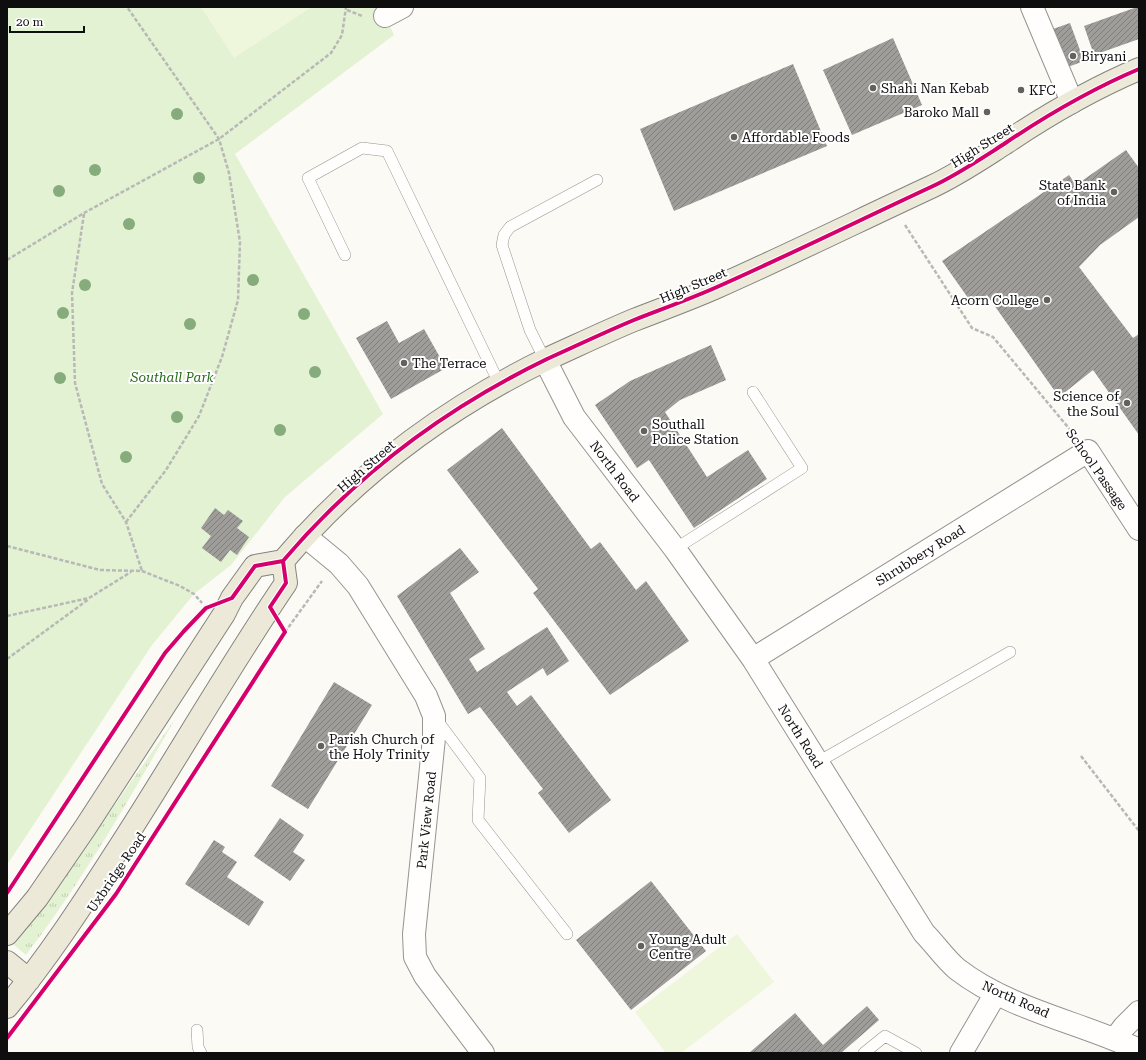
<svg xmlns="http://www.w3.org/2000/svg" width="1146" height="1060" font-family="'Roboto Serif',serif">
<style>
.grass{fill:url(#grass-tufts)}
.park{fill:#e3f2d2}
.pitch{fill:#eef6dc}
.building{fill:url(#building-hatch)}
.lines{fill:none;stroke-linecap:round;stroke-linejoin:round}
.service-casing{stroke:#959492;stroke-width:12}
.minor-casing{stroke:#959492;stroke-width:24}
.primary-casing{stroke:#82827f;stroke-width:24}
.path{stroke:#b8b8b7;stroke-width:2.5;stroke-dasharray:4 2;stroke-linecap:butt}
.service{stroke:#fffefd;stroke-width:11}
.minor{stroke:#fffefd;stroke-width:22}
.primary{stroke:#ede9d9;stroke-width:22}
.cycleway-casing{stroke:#fff;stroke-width:6}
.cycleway{stroke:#d6006c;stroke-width:4}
.tree{fill:#86ab7c}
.poi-dot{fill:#61615e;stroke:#fff;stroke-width:1.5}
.labels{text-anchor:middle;stroke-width:4;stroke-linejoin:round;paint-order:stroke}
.poi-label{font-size:13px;fill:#0e0e0e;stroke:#fff;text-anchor:start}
.street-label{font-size:13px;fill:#0e0e0e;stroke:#fff}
.park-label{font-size:13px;font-style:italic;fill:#266a1a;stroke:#fff}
</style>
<defs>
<pattern id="grass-tufts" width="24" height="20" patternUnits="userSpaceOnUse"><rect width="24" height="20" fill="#e3f2d2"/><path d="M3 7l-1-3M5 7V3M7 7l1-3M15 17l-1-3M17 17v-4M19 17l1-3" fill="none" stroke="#c2ceb3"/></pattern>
<pattern id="building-hatch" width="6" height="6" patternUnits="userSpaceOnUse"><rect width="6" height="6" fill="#9f9d99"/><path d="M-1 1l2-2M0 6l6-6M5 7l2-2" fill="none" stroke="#807e7b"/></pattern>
</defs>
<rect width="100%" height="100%" fill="#fcfaf4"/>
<path class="grass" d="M175 719C129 800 83 880 26 955L14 945 44 906Z"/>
<path class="park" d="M7 7H381L394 35 235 154 383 414 285 497 231 565 194 594 152 645 7 865Z"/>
<path class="pitch" d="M201 7H312L234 58Z
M737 934 774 982 681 1053H666L635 1012Z"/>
<path class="building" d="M1137 7H1139V39L1094 55 1084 26Z
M1070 23 1084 61 1068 67 1053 29Z
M893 38 922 105 852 135 823 70Z
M793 64 827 146 674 211 640 129Z
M1126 150 1139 168V217L1100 245 1079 267 1133 338 1139 334V435L1093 370 1059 397 987 295 973 305 942 261 1069 175 1076 185Z
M387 321 399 343 424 329 446 368 391 399 356 338Z
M711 345 726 380 680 400 665 412 707 477 748 450 767 479 694 528 649 460 637 468 595 405 630 381Z
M502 428 591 549 600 542 636 590 646 581 689 641 610 695 533 593 538 589 447 470Z
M215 508 224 515 228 510 243 521 237 528 249 537 237 555 230 550 221 562 202 548 211 536 201 528Z
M460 548 479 572 450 593 485 649 469 659 477 672 547 627 569 661 547 676 543 668 507 692 517 706 531 695 611 800 569 833 538 793 543 789 480 707 468 714 397 596Z
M334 682 372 705 308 809 271 786Z
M280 818 304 835 293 852 305 860 290 881 254 856Z
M214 840 225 847 222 852 237 862 227 877 264 902 249 926 185 884Z
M651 881 706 951 631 1010 576 940Z
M867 1006 879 1020 841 1053H749L795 1013 823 1045Z"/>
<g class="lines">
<g class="service-casing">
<path id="service" d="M345 255 308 178 362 148 387 151 500 385
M545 360 530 330 502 245 504 235 510 227 597 180
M675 549 802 468 753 392
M437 720 480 778 478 820 567 934
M818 762 1010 652
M197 1030 198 1047 201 1053
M864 1053 885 1036 916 1053"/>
</g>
<g class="minor-casing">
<path id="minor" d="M1032 7 1072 102
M385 16 402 7
M545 360 574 417 675 549 753 659 924 933C935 944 945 959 957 969 1010 1010 1080 1022 1139 1050
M305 536 339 564 358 586 426 696 434 716V738L414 934 415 957 425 976 483 1053
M753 659 1088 451 1139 529
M1115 1039 1124 1027 1139 1012
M961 1053 996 993"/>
</g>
<g class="primary-casing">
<path id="primary" d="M283 561C355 476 446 408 547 359 576 346 605 332 634 320 662 309 690 299 717 287 789 255 860 220 931 187 957 175 979 160 1004 144 1047 115 1092 89 1139 69
M7 934 37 898 85 828 224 614 232 598 255 566 283 561
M7 962 29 980
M7 1007C47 959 81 907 115 854 173 765 226 671 286 583L283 561"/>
</g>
<path class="path" d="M347 10 362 16
M84 214 72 293 75 383 102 484 126 522 142 571
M905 225 972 328 993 337 1072 432
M7 260 84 213 219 139 331 53 342 35 346 7
M126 522 166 470 199 416 222 357 238 300 240 242 229 173 219 139 127 7
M7 546 100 570 142 571 180 586 194 594 202 603
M7 616 89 598 131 572
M285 632 322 581
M7 659 89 599
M1081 756 1139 831"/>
<use href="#service" class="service"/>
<use href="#minor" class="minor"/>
<use href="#primary" class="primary"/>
<g class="cycleway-casing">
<path id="cycleway" d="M283 561C355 476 446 408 547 359 576 346 605 332 634 320 662 309 690 299 717 287 789 255 860 220 931 187 957 175 979 160 1004 144 1047 115 1092 89 1139 69
M7 893 165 653 184 631 206 608 232 598 255 566 283 561
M7 1038 116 894 285 632 270 607 286 583 283 561"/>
</g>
<use href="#cycleway" class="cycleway"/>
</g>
<g class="tree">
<circle cx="177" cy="114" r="6"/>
<circle cx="95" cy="170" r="6"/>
<circle cx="199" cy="178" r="6"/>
<circle cx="59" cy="191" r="6"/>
<circle cx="129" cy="224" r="6"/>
<circle cx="253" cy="280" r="6"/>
<circle cx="85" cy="285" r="6"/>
<circle cx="63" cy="313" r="6"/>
<circle cx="304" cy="314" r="6"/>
<circle cx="190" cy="324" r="6"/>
<circle cx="315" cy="372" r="6"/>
<circle cx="60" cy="378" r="6"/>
<circle cx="177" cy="417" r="6"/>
<circle cx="280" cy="430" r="6"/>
<circle cx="126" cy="457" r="6"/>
</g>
<g class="poi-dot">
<circle cx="1073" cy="56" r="4"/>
<circle cx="873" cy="88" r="4"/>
<circle cx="1021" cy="90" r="4"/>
<circle cx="987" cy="112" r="4"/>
<circle cx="734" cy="137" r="4"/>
<circle cx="1114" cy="192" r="4"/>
<circle cx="1047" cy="300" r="4"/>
<circle cx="404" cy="363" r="4"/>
<circle cx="1127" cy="403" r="4"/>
<circle cx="644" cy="431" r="4"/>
<circle cx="321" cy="746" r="4"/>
<circle cx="641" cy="946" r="4"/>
</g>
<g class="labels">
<g class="poi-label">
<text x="1081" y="61">Biryani</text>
<text x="881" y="93">Shahi Nan Kebab</text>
<text x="1029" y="95">KFC</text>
<text x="979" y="117" text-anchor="end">Baroko Mall</text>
<text x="742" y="142">Affordable Foods</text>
<text x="1106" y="190" text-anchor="end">State Bank<tspan x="1106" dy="15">of India</tspan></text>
<text x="1039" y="305" text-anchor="end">Acorn College</text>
<text x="412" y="368">The Terrace</text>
<text x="1119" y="401" text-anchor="end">Science of<tspan x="1119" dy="15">the Soul</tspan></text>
<text x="652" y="429">Southall<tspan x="652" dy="15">Police Station</tspan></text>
<text x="329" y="744">Parish Church of<tspan x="329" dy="15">the Holy Trinity</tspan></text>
<text x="649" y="944">Young Adult<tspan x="649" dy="15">Centre</tspan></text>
</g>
<g class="street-label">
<text transform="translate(982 145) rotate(-32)" y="5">High Street</text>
<text transform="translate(693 285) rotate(-23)" y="5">High Street</text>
<text transform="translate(366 466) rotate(-41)" y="5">High Street</text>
<text transform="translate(1097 469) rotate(55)" y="5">School Passage</text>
<text transform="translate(615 471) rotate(53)" y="5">North Road</text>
<text transform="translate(920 555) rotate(-32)" y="5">Shrubbery Road</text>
<text transform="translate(801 736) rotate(58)" y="5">North Road</text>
<text transform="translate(426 820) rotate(-84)" y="5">Park View Road</text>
<text transform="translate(116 872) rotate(-56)" y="5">Uxbridge Road</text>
<text transform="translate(1016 999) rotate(24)" y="5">North Road</text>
</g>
<g class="park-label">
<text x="172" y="382">Southall Park</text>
</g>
</g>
<rect width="1146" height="1060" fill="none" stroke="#0e0e0e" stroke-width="16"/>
<path d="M10 26v6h74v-6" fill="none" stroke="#0e0e0e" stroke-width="2"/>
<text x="16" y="26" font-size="12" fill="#0e0e0e" stroke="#ffffff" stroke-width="3" paint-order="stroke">20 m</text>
</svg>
